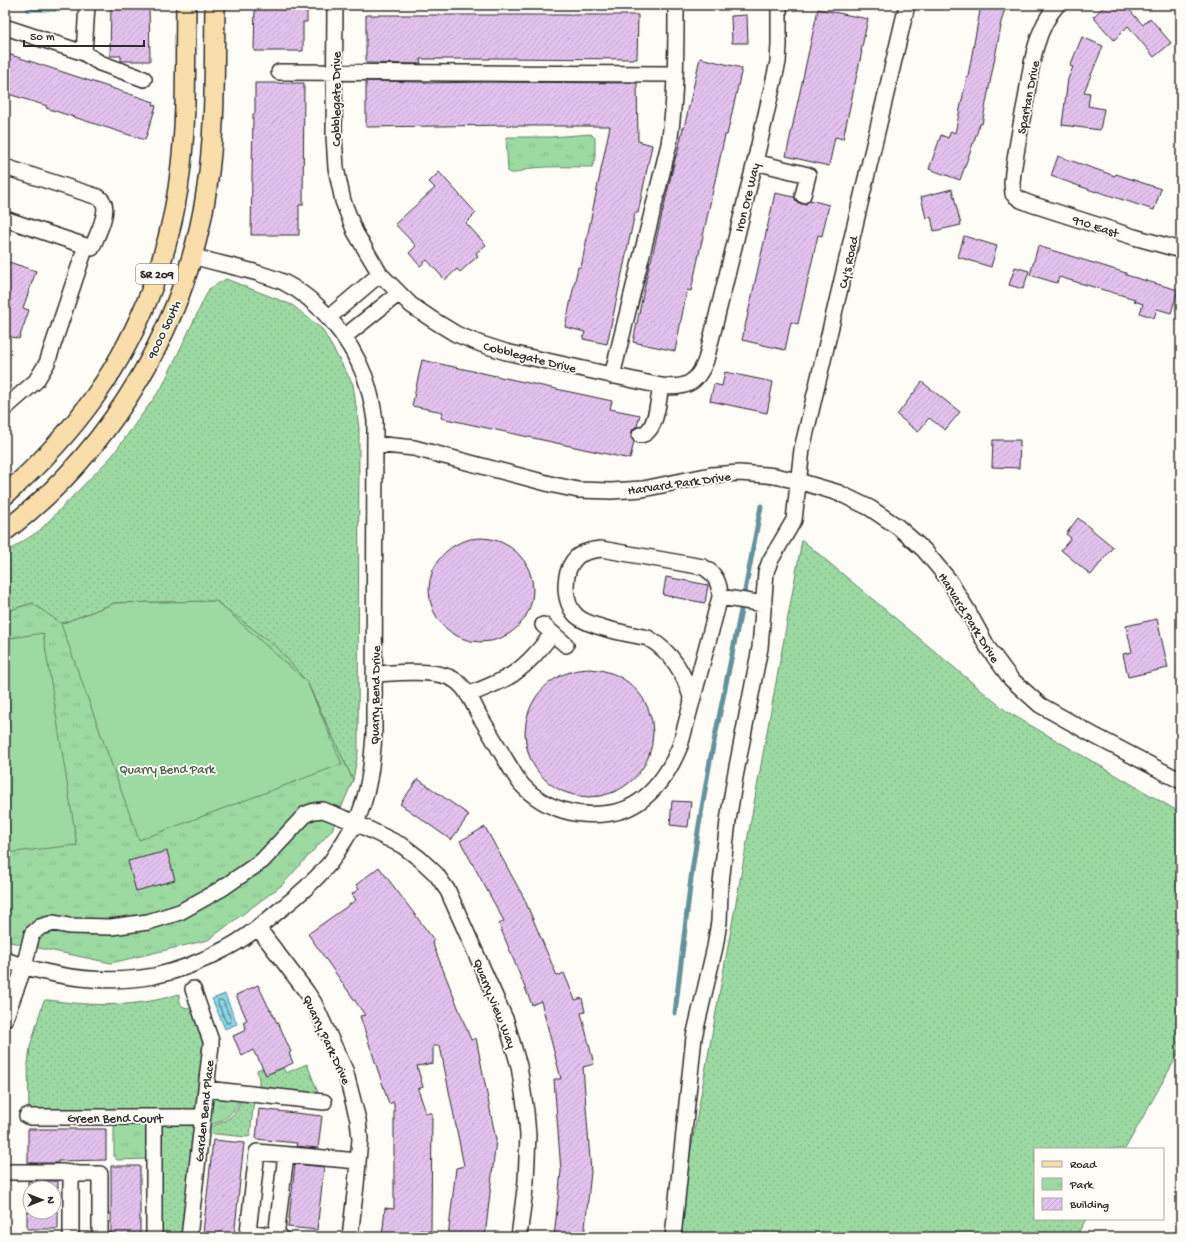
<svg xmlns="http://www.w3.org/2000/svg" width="1186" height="1242" font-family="'Gochi Hand',sans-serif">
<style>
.grass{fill:url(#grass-dots);stroke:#648266}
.park{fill:url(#park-tufts);stroke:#648266}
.pitch{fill:#9cdaa2;stroke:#648266}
.water{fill:url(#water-waves);stroke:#63929b}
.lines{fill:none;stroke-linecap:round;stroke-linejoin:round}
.shore{stroke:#507076;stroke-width:1}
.stream{stroke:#63929b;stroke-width:5}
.building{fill:url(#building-hatch);stroke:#2b2b2b}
.minor-casing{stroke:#2b2b2b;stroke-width:18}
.major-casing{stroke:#2b2b2b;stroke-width:22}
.minor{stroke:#fdfcf7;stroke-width:15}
.major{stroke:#f9deab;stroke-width:19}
.labels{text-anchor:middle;stroke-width:3.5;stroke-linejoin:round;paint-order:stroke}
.shield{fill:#fdfcf7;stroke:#6a6a68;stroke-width:1}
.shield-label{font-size:12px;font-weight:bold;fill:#2b2b2b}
.street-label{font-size:13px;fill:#2b2b2b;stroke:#fdfcf7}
.park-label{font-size:13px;fill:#4d604f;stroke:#fdfcf7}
</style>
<defs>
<pattern id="grass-dots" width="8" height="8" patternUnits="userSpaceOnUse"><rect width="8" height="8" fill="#9cdaa2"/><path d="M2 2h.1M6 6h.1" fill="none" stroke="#87bb8c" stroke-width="1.8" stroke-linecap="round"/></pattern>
<pattern id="park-tufts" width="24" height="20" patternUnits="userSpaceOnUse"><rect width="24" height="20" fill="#9cdaa2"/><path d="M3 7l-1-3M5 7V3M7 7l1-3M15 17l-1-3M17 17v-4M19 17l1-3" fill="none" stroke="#87bb8c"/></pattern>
<pattern id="water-waves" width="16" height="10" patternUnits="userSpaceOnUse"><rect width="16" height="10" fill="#88d7e6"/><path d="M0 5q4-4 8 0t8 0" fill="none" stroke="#76b9c5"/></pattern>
<pattern id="building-hatch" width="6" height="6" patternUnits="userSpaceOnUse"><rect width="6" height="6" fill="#e4c2ee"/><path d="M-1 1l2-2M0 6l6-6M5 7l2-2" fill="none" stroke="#c4a7cc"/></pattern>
</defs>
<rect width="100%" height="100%" fill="#fdfcf7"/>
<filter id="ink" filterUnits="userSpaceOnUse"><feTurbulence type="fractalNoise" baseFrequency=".025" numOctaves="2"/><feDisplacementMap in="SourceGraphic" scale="8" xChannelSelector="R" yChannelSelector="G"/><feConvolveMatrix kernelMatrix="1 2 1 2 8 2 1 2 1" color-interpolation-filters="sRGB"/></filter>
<g filter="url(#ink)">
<path class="grass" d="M226 279 292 305 322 329 353 384 359 428 358 752 353 780 307 682 110 605 61 624 32 603 5 612V553L39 531 112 456 162 387 209 289Z
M802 540 1006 711 1181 813V1049L1125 1149H1035V1219H1086L1076 1237H675Z
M179 994C180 1005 180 1008 192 1008L208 1038 201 1114 29 1113 28 1064 30 1047 43 1003 45 1000H48C91 1006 136 1008 179 994Z
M307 1064 320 1098 259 1092V1080L257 1070 262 1068 266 1075 283 1068 286 1073Z
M243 1094 254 1099 250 1136 247 1137 205 1133 209 1127C229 1121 237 1115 243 1094Z
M197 1119 188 1237H156V1122Z"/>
<path class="park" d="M591 134 595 138V159L592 167C572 167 551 166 532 168 525 169 514 176 508 172L506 137H551Z
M216 601 278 648 307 682 353 780 332 830 282 885 208 940 111 963 5 941V612L32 603 62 624 115 603Z
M207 1093 240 1099C233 1116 221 1124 204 1125Z
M149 1119 150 1159 117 1160 114 1157V1122Z"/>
<path class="pitch" d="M216 601 307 682 342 764 139 840 61 624 115 603Z
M43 633 77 845 5 853V639Z"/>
<path class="water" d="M27 5H56V11H27Z
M225 994 237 1024 225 1029 212 999Z"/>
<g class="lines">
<path class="shore" d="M219 1000H222L223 1001 231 1020V1022L228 1023 226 1022 218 1003Z"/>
<path class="stream" d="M675 1013 691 878 698 831 710 761 744 596 761 506"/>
</g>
<path class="building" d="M111 5H149L150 61H121V56H110Z
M255 5H307V22H303V51H254Z
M981 5H1006L1000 26H1001L982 124H980L960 180 929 169 941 135 948 138 951 131 955 133 967 76H968Z
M1106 5H1125L1143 25 1150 18 1171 43 1154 57 1128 26 1114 40 1093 17Z
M818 9 868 19 861 51H862L843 139 835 137 829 166 786 156Z
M366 15H638L637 59 490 58V59H420L421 64 366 63Z
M747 15 748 43H732L731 16Z
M1082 37 1103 46 1084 92 1090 93 1088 106 1104 109 1100 130 1062 125 1068 79 1073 67 1070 66Z
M5 53 154 102 153 105 156 106 145 140 46 108 47 106 5 93Z
M700 58 742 68 727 135H725L691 291 687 290 675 351 633 342 650 261H651L676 155H677L683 128H684Z
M366 81 425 82V83L485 82 637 83 638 141 652 145 638 213H635L607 344 583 339 585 332 565 327 578 267H581L610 126H512V125L366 127Z
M255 83H304L303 205H299V235H251L253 114H255Z
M1058 156 1115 176 1116 174 1161 189 1154 210 1096 191V192L1051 176Z
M439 172 476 213 466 223 486 245 476 253 478 256 460 272 457 269 445 280 427 260 420 266 409 253 416 246 395 224 435 188 429 182Z
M952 189 961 225 934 231 931 217 926 218 921 197Z
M775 193 794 197 796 201 801 204H806L810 200 829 205 822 236 818 235 798 324 791 322 785 350 742 340Z
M964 236 997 246 991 267 958 257Z
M1038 246 1126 273V275L1178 290 1171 313 1157 309 1154 318 1140 313 1143 304 1134 301 1135 299 1059 277 1057 283 1030 275Z
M9 262 36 271 23 308 29 310 19 339 5 335V273Z
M1015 267 1029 271 1023 289 1009 285Z
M422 360 612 401 610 409 640 415 637 426 633 429 631 433V438L634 442 630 459 441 418 443 412 412 406Z
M725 372 773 382 767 413 710 401 714 384 722 386Z
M922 382 960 412 945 430 929 418 918 432 897 415Z
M993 440H1020L1019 468 992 467Z
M1078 518 1113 547 1091 575 1061 550 1071 538 1066 534Z
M429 590a52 52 0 1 1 104 0a52 52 0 1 1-104 0Z
M666 577 708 585 705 603 663 595Z
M1157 619 1168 668 1128 677 1123 654 1132 652 1126 626Z
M525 733a64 64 0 1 1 128 0a64 64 0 1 1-128 0Z
M418 779 469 815 451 840 400 804Z
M672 801 691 802 688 827 670 825Z
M485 827 524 898 557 976 564 973 575 1000 582 998 585 1012 581 1013 594 1064 583 1067 591 1172 584 1237H554L561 1171 554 1079H561L541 1001 532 1005 499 924 504 921 460 841Z
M167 851 175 880 136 891 128 861Z
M379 867 434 940 432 942 471 1040 476 1038 496 1140 485 1237H448L456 1168 464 1166 440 1046H433V1063L417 1066 423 1087 418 1089 425 1110V1113H432L431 1231 419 1230 418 1237H382L385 1208 394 1209V1102L389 1104 360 1016 365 1015 308 934 356 900 352 894 359 889 356 885Z
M258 985 270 1010H271L277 1023 278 1022 291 1052 289 1053 293 1063 266 1075 257 1056H256L253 1050 242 1056 233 1036 246 1030 243 1022 247 1020 236 995Z
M259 1109 322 1116 318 1148 296 1146 297 1143 256 1139Z
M28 1129H106V1160L58 1161V1163H28Z
M213 1140 244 1143 234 1237 203 1233Z
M295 1164 324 1167 317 1230 288 1227Z
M111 1166H140V1237H111Z
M28 1181H58V1188H28Z
M27 1212H58V1229H27Z"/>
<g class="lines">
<g class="minor-casing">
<path id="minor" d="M335 5 334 136 336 168 343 201 355 232 380 274 411 305 433 320 456 334 481 344 506 352 661 386C685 389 697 384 706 360L755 162 778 62 779 44V5
M1057 5C1035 30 1031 67 1026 99 1021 123 1017 147 1013 172L1012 183 1013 194 1021 200 1031 204 1134 237 1181 250
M5 27 84 53 100 63 144 79
M84 53 87 5
M279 72 675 74
M755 162 808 175 803 195
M5 167 98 197C101 199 103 201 104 204 108 215 96 237 92 248L5 219
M328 318 380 274
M344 337 398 294
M612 376 669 144C676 99 676 51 676 5
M5 408 36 381 47 363 86 246
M640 435C657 433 658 400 661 386
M375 444 414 448 554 485 578 490 611 491 643 489 711 475 739 473 766 475 775 476 798 481 839 493 870 508 898 527 924 550 949 580 969 613 988 648 1011 679 1040 705 1095 736 1181 781
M720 597 764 604
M543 625 566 645
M375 674C395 673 439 668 456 681 467 689 473 703 479 715 489 731 498 747 507 762 512 770 516 778 522 785 545 810 579 818 611 813 645 808 668 776 680 746L720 597C720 583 715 573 703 567L601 549C593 550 585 551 578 556 562 569 562 604 578 617 592 628 630 634 648 638 673 653 684 673 692 700
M468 695C483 688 500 683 513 674 529 663 541 648 552 634
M258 928 306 991 314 1003 345 1070 358 1120 360 1139 356 1185 350 1237
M5 960C52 977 104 985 154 976 178 971 203 961 225 949 245 939 264 923 281 909 298 896 316 879 330 863 335 856 340 847 345 840 348 834 353 828 356 822 369 794 372 764 374 734L375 421C373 406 370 391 365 377 350 338 320 300 283 282 274 278 263 275 254 272 233 266 212 262 192 256
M5 1019 24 967 32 934 40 927 54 923 69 926 111 927 148 922 180 912 221 889 262 861 306 814 314 811 323 810 356 823 403 846 420 859 436 874 448 891 506 1021 519 1066 526 1112 528 1135 526 1181 519 1237
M206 1089 324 1102
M27 1116 31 1117H203
M154 1117V1237
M5 1172H62L79 1174H100V1237
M71 1173V1237
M276 1236 286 1155
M189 1237 211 1045V1041L193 989
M281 1237 248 1232 257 1152 358 1161
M673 1237 694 1037 715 947 719 922 720 892 728 821 735 777 760 648 766 572 770 561 794 520 802 449 907 5"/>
</g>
<g class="major-casing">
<path id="major" d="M5 495C39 465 70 432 96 395 143 328 173 246 181 165 187 112 185 58 186 5
M5 531C113 449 188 321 207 187 216 127 214 65 215 5"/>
</g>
<use href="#minor" class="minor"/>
<use href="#major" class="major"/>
</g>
</g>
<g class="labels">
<rect class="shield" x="136" y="264" width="42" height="20" rx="3"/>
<g class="shield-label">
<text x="157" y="278">SR 209</text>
</g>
<g class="street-label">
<text transform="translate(1027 97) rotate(-79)" y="5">Spartan Drive</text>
<text transform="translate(335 99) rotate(-90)" y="5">Cobblegate Drive</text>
<text transform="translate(746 197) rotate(-76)" y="5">Iron Ore Way</text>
<text transform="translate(1096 225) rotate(18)" y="5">910 East</text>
<text transform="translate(847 262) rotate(-77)" y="5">Cy's Road</text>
<text transform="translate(163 329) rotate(-65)" y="5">9000 South</text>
<text transform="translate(530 356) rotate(14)" y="5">Cobblegate Drive</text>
<text transform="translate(679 482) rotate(-8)" y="5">Harvard Park Drive</text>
<text transform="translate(970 617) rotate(58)" y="5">Harvard Park Drive</text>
<text transform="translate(374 695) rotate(-89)" y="5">Quarry Bend Drive</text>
<text transform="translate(496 1003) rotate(68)" y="5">Quarry View Way</text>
<text transform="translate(328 1039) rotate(65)" y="5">Quarry Park Drive</text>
<text transform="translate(203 1111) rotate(-84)" y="5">Garden Bend Place</text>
<text x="115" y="1122">Green Bend Court</text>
</g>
<g class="park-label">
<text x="167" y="773">Quarry Bend Park</text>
</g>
</g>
<rect width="1186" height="1242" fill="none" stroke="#fdfcf7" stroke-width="20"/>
<rect x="10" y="10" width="1166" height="1222" fill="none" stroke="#2b2b2b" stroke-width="1.5" filter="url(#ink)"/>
<rect x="1034" y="1148" width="130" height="72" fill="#fdfcf7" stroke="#a9a8a5"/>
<rect x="1042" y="1161" width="20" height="6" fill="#f9deab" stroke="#a9a8a5"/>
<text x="1070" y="1168" font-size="12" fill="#2b2b2b">Road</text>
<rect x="1042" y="1178" width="20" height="12" fill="url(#park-tufts)" stroke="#a9a8a5"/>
<text x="1070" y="1188" font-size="12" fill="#2b2b2b">Park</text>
<rect x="1042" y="1198" width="20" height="12" fill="url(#building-hatch)" stroke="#a9a8a5"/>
<text x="1070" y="1208" font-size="12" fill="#2b2b2b">Building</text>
<g transform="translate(42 1200) rotate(90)"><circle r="19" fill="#fdfcf7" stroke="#a9a8a5"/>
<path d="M0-3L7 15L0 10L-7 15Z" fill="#2b2b2b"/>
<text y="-6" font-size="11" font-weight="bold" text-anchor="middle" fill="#2b2b2b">N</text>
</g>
<path d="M24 40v6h120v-6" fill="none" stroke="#2b2b2b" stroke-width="2"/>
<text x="30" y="40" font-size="12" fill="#2b2b2b" stroke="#fdfcf7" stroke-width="3" paint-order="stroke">50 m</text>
</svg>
